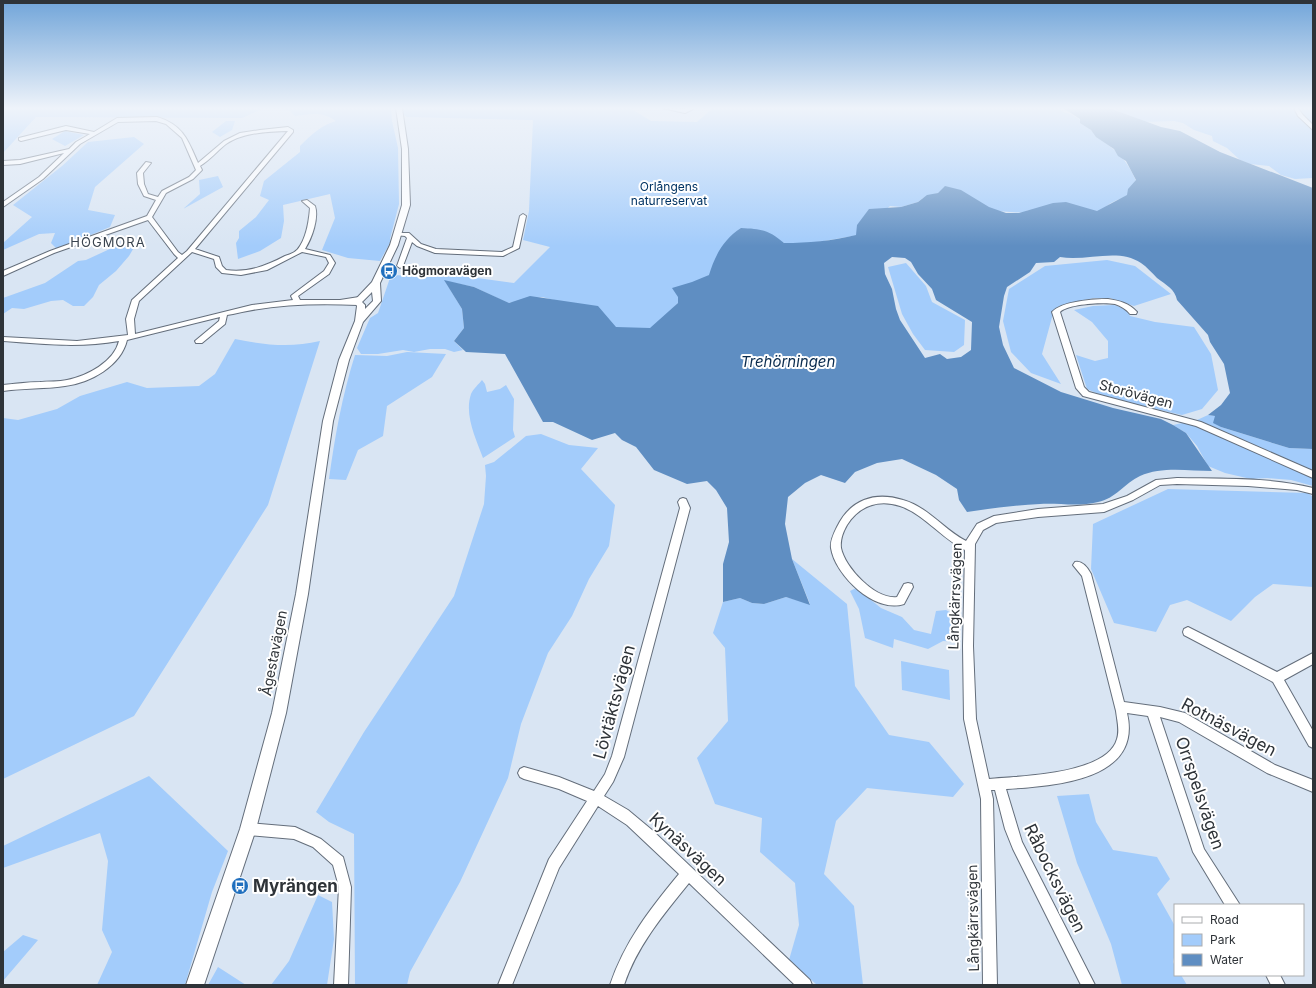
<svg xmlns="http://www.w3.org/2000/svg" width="1316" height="988" font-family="Inter,sans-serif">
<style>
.green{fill:#a3ccfb}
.water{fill:#5f8ec2;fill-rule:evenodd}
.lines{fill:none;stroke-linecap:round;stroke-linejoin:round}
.minor-casing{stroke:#646e7b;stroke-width:2}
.major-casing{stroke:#646e7b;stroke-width:2}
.minor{fill:#fff;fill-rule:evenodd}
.major{fill:#fff;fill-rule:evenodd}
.labels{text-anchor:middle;stroke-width:4;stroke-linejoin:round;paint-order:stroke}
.far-park-label{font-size:12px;fill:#003363;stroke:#fff}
.far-poi-label{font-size:12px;font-weight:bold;fill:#2e3338;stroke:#fff;text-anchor:start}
.far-neighbourhood-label{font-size:13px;letter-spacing:1px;fill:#3a444f;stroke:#fff}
.street-label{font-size:14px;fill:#2e3338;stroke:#fff}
.water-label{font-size:15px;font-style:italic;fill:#0a2c4f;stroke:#fff}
.near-street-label{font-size:17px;fill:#2e3338;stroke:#fff}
.near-poi-label{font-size:17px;font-weight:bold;fill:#2e3338;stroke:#fff;text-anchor:start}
</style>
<rect width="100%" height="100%" fill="#d9e5f3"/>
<path class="green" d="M3 108H264L242 118 36 117 3 153Z
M277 108H391L392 121 398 148 399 204 390 239 391 241 380 261 348 258 322 250 335 218 330 194 283 205 284 221 281 238 260 251 238 259 236 243 239 238V231L256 217 269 200 260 196 264 181 300 152V146C312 134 320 126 336 121 323 111 310 114 295 116L290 111Z
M403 108H630L651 121 697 122 713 108H1059L1063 112C1075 114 1083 122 1091 130 1094 132 1095 135 1097 137 1116 150 1127 159 1136 181L1127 197C1118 199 1107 203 1102 212L1037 209 1026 211 1027 213 996 211 941 192 923 198 918 202 901 207 890 206 859 235 806 244 784 243 782 242 715 271 678 297V303L652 330 618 329 558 301 542 297 508 303 474 287 445 281 462 309 464 328 454 341 463 350 454 352 445 349H430L414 352 403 350 378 354H361L357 348 370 318 378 313 391 275 420 276 434 272 514 283 550 247 523 240 529 211 533 120 407 117 403 114Z
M1114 108H1313V178L1295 179 1281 175 1269 166 1250 164 1240 160 1227 148 1213 141 1212 136 1194 130 1183 123 1174 121 1144 122 1126 114 1121 113Z
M226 121H235L232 130 220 137 212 132Z
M65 131 84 135 65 146 52 139Z
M134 137 144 144 95 187 88 210 115 215 110 227 57 249 51 243 55 233 39 234 3 250V243L32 217 13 205 62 166 88 142Z
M218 176 223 187 183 209 200 194 199 180Z
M127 241 136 244 129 256 116 271 99 285 93 297 84 306H73L63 300 51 301 24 309 12 308 3 314V298L45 283 78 261 86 260Z
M1107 260 1135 266 1171 294 1134 306 1110 298H1094L1066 304 1054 310 1042 354 1061 384 1031 373 1011 352 1003 321 1009 289 1045 266Z
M906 263 926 286 932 302 965 320 964 345 954 352 925 350 913 334 902 314 888 267Z
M1114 305 1126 309 1130 316 1155 322 1194 327 1211 354 1218 390 1202 409 1182 415 1107 398 1087 389 1076 355 1095 361 1108 358V341L1092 322 1074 310 1093 306Z
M235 339C264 345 291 348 320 341L268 505 134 716 3 779V418L18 420 57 409 80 396 127 382 147 388 199 386 215 374Z
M407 352 446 354 432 377 387 406 383 436 358 450 346 480 329 479C335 436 342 396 355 355L387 356Z
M482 380 485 384 487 392 500 389 506 385 514 399 513 430 515 437 483 458C476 439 464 415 471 394 473 389 479 384 482 380Z
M1208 415 1215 416 1221 427 1289 448 1313 449V486L1291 480 1267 478 1251 479 1225 473 1208 466 1197 446 1186 433 1173 425 1197 420Z
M541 434 569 445 598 448 581 469 615 505 609 546 589 579 572 616 548 653 521 724 508 778 460 882 410 972 407 985H355L354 834 329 822 316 812 364 732 454 596 484 504 486 476 485 465 494 462 526 436Z
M1168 489 1308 493 1313 497V587L1273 584 1255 597 1231 621 1187 600 1170 605 1156 632 1114 623 1091 569 1093 524Z
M792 559 847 604 855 686 889 735 929 742 964 784 953 797 867 788 836 821 824 874 854 906 863 985H817L789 960 799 925 795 883 760 852 762 818 715 804 697 758 728 721 725 648 713 633 723 602 740 598 752 603 764 604 786 597 810 604Z
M856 588 881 608 902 617 914 630 931 634 936 611 946 610 960 618V642L943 641 928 649 894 639 893 648 865 638 859 609 850 591Z
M901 661 949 670 950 700 902 690Z
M149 776 228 851 212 892 185 985H97L112 952 102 930 108 861 100 833 3 868V846Z
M1089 794 1096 822 1113 850 1157 857 1170 879 1157 894 1175 926V953L1173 962 1175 966V975H1181L1187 985H1122L1111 944 1077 863 1057 796Z
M318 895 332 902 334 939 327 985H271L289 961Z
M23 935 38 940 3 981V952Z
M218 967 246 985H208Z"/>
<path class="water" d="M1063 108H1109L1161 127 1180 131 1220 152 1313 188V449L1289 448 1221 427 1213 423 1215 416 1208 415 1221 405 1230 393 1224 364 1210 342 1208 335 1177 300C1175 289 1166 285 1157 278 1152 273 1147 267 1141 263 1118 247 1086 262 1060 257L1054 262 1036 263 1030 272 1007 287 1004 296 999 327 1003 345 1014 368 1061 392 1113 408 1161 419 1173 425 1186 433 1212 471C1189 471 1162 466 1140 476 1125 483 1115 499 1098 502 1079 507 1060 503 1040 504 1016 505 992 508 967 512L959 500 957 489 936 475 902 459 877 463 855 472 845 483 821 475 805 483 788 497 785 524 792 559 810 605 786 597 764 604 752 603 740 598 723 602V564L729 542 727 508 716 490 707 481 687 484 654 470 636 447 622 440 615 433 592 440 553 422H543L505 354 466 352 454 341 464 328 462 309 444 280 474 287 509 303 530 296 598 306 616 327 650 328 678 303V297L672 288 692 282 709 275C715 255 724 239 741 228 762 229 769 230 784 243 808 243 832 241 856 235L857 225 869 209 901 207 918 202 927 195 938 193 945 186 961 190 989 207 1006 213H1019L1053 203 1066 202 1097 211 1127 195 1128 189 1136 180 1126 161 1118 156 1114 149 1096 137 1091 130 1080 123V119ZM892 257 905 258 911 262 918 274 932 289 936 300 972 322 971 350 961 357 947 359 940 354 925 358 900 320 896 309 892 289 885 274 884 263Z"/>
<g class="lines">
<g class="minor-casing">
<path id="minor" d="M662 108 684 109 688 108H695L685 113Z
M1294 108H1298L1302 114 1313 125V130L1298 116Z
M157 117C183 125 188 140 198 163L224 141 240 133 260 130 288 127 293 130V132L195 249 219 257 222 266 226 270C248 273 266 266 285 256 291 254 297 252 300 246 307 235 309 220 310 208L302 201 307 200 315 206C319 218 312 238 305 249L330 255 335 263 329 274 298 296 300 300H340L359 297 363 299 359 301 362 303 358 305C315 303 274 304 233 314L227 315 225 324 202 343H196L195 341 219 321 220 317 127 340C121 366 90 383 65 386 45 389 24 388 3 391V385C15 384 27 382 40 382 49 381 59 382 67 380 87 376 114 362 119 341 80 348 42 344 3 341V337L77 341 128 335 126 319 132 300 178 258 174 254 148 220 54 253 3 276V271L50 251 147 216 156 200 144 196 138 184 137 173 146 162 151 163 143 173 144 184 148 194 158 197 162 191 189 177 196 170 182 138 166 124 156 121 118 122 80 144 43 179 3 207V202L39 177 64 153 20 164 3 165V161L20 160 69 149 76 142 90 134 66 130 21 141 19 140V138L66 126 94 132 117 118ZM287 131H288L187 251 182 255 178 252 152 217 166 193 193 179 202 170 200 166C210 160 217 151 226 144 244 132 267 132 287 131ZM192 252 214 259 216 267 222 273 241 275 267 270 302 252 326 257 329 263 324 271 292 295 291 296 293 300 252 305 135 334 134 319 139 301Z
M523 214 526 216 519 248 503 256 435 253 417 246 412 242 403 266 400 268 397 266 407 238 405 236 395 235V233H409L421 244 436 249 502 252 513 247 520 216Z
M1108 299C1120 301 1129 303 1137 312L1136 314H1130C1126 309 1121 306 1115 304 1103 302 1068 304 1060 312L1084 387 1089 392 1201 422 1313 471V478L1196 426 1083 396 1076 388 1052 312C1062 301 1094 299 1108 299Z
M1177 478C1222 479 1269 477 1313 488V494L1297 490 1248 486 1177 484 1160 485 1133 500 1104 512 1038 517 996 523 983 530 975 544 973 646 976 719 989 779C1019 776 1107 775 1117 739 1120 730 1117 720 1116 711L1082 576 1073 565 1075 562C1082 560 1088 568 1091 574L1124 702 1160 707 1185 713 1275 765 1313 780V792L1267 773 1179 722 1160 717 1204 849 1240 905H1225L1193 852 1148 716 1127 713C1143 781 1053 786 1006 789L1022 842 1095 985H1081L1013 849 1005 829 995 790H991L993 799 997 985H983L981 799 964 719 963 646 965 550C941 538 924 514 900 506 878 499 859 506 847 525 843 532 840 540 841 548 845 568 876 600 897 597L904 584 908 583 912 584 913 587 904 604C875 614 835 575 831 548 830 541 834 533 837 527 850 500 874 491 903 500 928 507 943 529 966 541L977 524 994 516 1038 509 1103 504 1127 496 1156 480Z
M683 498 686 499 690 508 624 757 613 782 604 796 628 810 652 830 810 980 812 985H795L689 883C663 915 637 946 624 985H610C625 941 650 909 679 874L627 825 598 806 559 868 512 985H498L549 859 587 801 559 789 524 779 520 777 518 773 520 769 524 767 559 777 594 791 605 774 612 756 680 508 678 502 680 499Z
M1188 627 1277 672 1313 653V664L1284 680 1313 731V748L1309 746 1273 682 1184 635 1183 632 1184 629Z
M248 823 295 827 321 839 343 857 351 887 348 985H334L339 887 333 865 313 847 294 839 248 835 244 833 242 829 244 825Z
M1266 975H1280L1285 985H1271Z"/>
</g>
<g class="major-casing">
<path id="major" d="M396 108H402L408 149 410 205 398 245 380 283 381 301 363 322 349 360 333 421 308 594 286 713 256 829 204 985H186L240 829 272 713 296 594 323 421 339 360 355 321 357 306 354 301 372 282 390 245 402 205V149ZM372 292 373 301 365 309V305L362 302Z"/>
</g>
<use href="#minor" class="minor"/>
<use href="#major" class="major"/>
</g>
<linearGradient id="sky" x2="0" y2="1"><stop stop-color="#71a5d9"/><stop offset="0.44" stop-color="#eef3fa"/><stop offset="1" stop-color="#eef3fa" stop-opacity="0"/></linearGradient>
<rect width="1316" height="246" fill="url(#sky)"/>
<defs>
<g id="bus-disc" transform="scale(0.9)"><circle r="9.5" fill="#1f6fbe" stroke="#fff"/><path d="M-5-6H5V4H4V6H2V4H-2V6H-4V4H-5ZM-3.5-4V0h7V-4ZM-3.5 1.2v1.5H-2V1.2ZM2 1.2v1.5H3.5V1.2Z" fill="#fff"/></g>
</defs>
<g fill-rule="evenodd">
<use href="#bus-disc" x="389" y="271"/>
<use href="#bus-disc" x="240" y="886"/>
</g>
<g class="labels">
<g class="far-park-label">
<text x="669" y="191">Orlångens<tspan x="669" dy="14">naturreservat</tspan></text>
</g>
<g class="far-poi-label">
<text x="402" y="275">Högmoravägen</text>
</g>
<g class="far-neighbourhood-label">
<text x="108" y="247">HÖGMORA</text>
</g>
<g class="street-label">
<text transform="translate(1136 394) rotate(15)" y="5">Storövägen</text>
<text transform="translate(955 596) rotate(-88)" y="5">Långkärrsvägen</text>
<text transform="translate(274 653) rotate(-79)" y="5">Ågestavägen</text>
<text transform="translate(973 918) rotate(-91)" y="5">Långkärrsvägen</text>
</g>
<g class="water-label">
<text x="788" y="367">Trehörningen</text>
</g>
<g class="near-street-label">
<text transform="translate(614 702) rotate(-75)" y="6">Lövtäktsvägen</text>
<text transform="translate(1229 727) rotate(28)" y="6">Rotnäsvägen</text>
<text transform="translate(1200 793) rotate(71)" y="6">Orrspelsvägen</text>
<text transform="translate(688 849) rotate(43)" y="6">Kynäsvägen</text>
<text transform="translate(1055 878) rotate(64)" y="6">Råbocksvägen</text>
</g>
<g class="near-poi-label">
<text x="253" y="892">Myrängen</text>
</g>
</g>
<rect width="1316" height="988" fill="none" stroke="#2e3338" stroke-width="8"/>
<rect x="1174" y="904" width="130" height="72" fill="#ffffff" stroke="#abadaf"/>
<rect x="1182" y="917" width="20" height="6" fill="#ffffff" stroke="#abadaf"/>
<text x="1210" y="924" font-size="12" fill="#2e3338">Road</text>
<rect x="1182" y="934" width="20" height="12" fill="#a3ccfb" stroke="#abadaf"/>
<text x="1210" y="944" font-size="12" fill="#2e3338">Park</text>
<rect x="1182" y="954" width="20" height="12" fill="#5f8ec2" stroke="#abadaf"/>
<text x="1210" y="964" font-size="12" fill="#2e3338">Water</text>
</svg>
